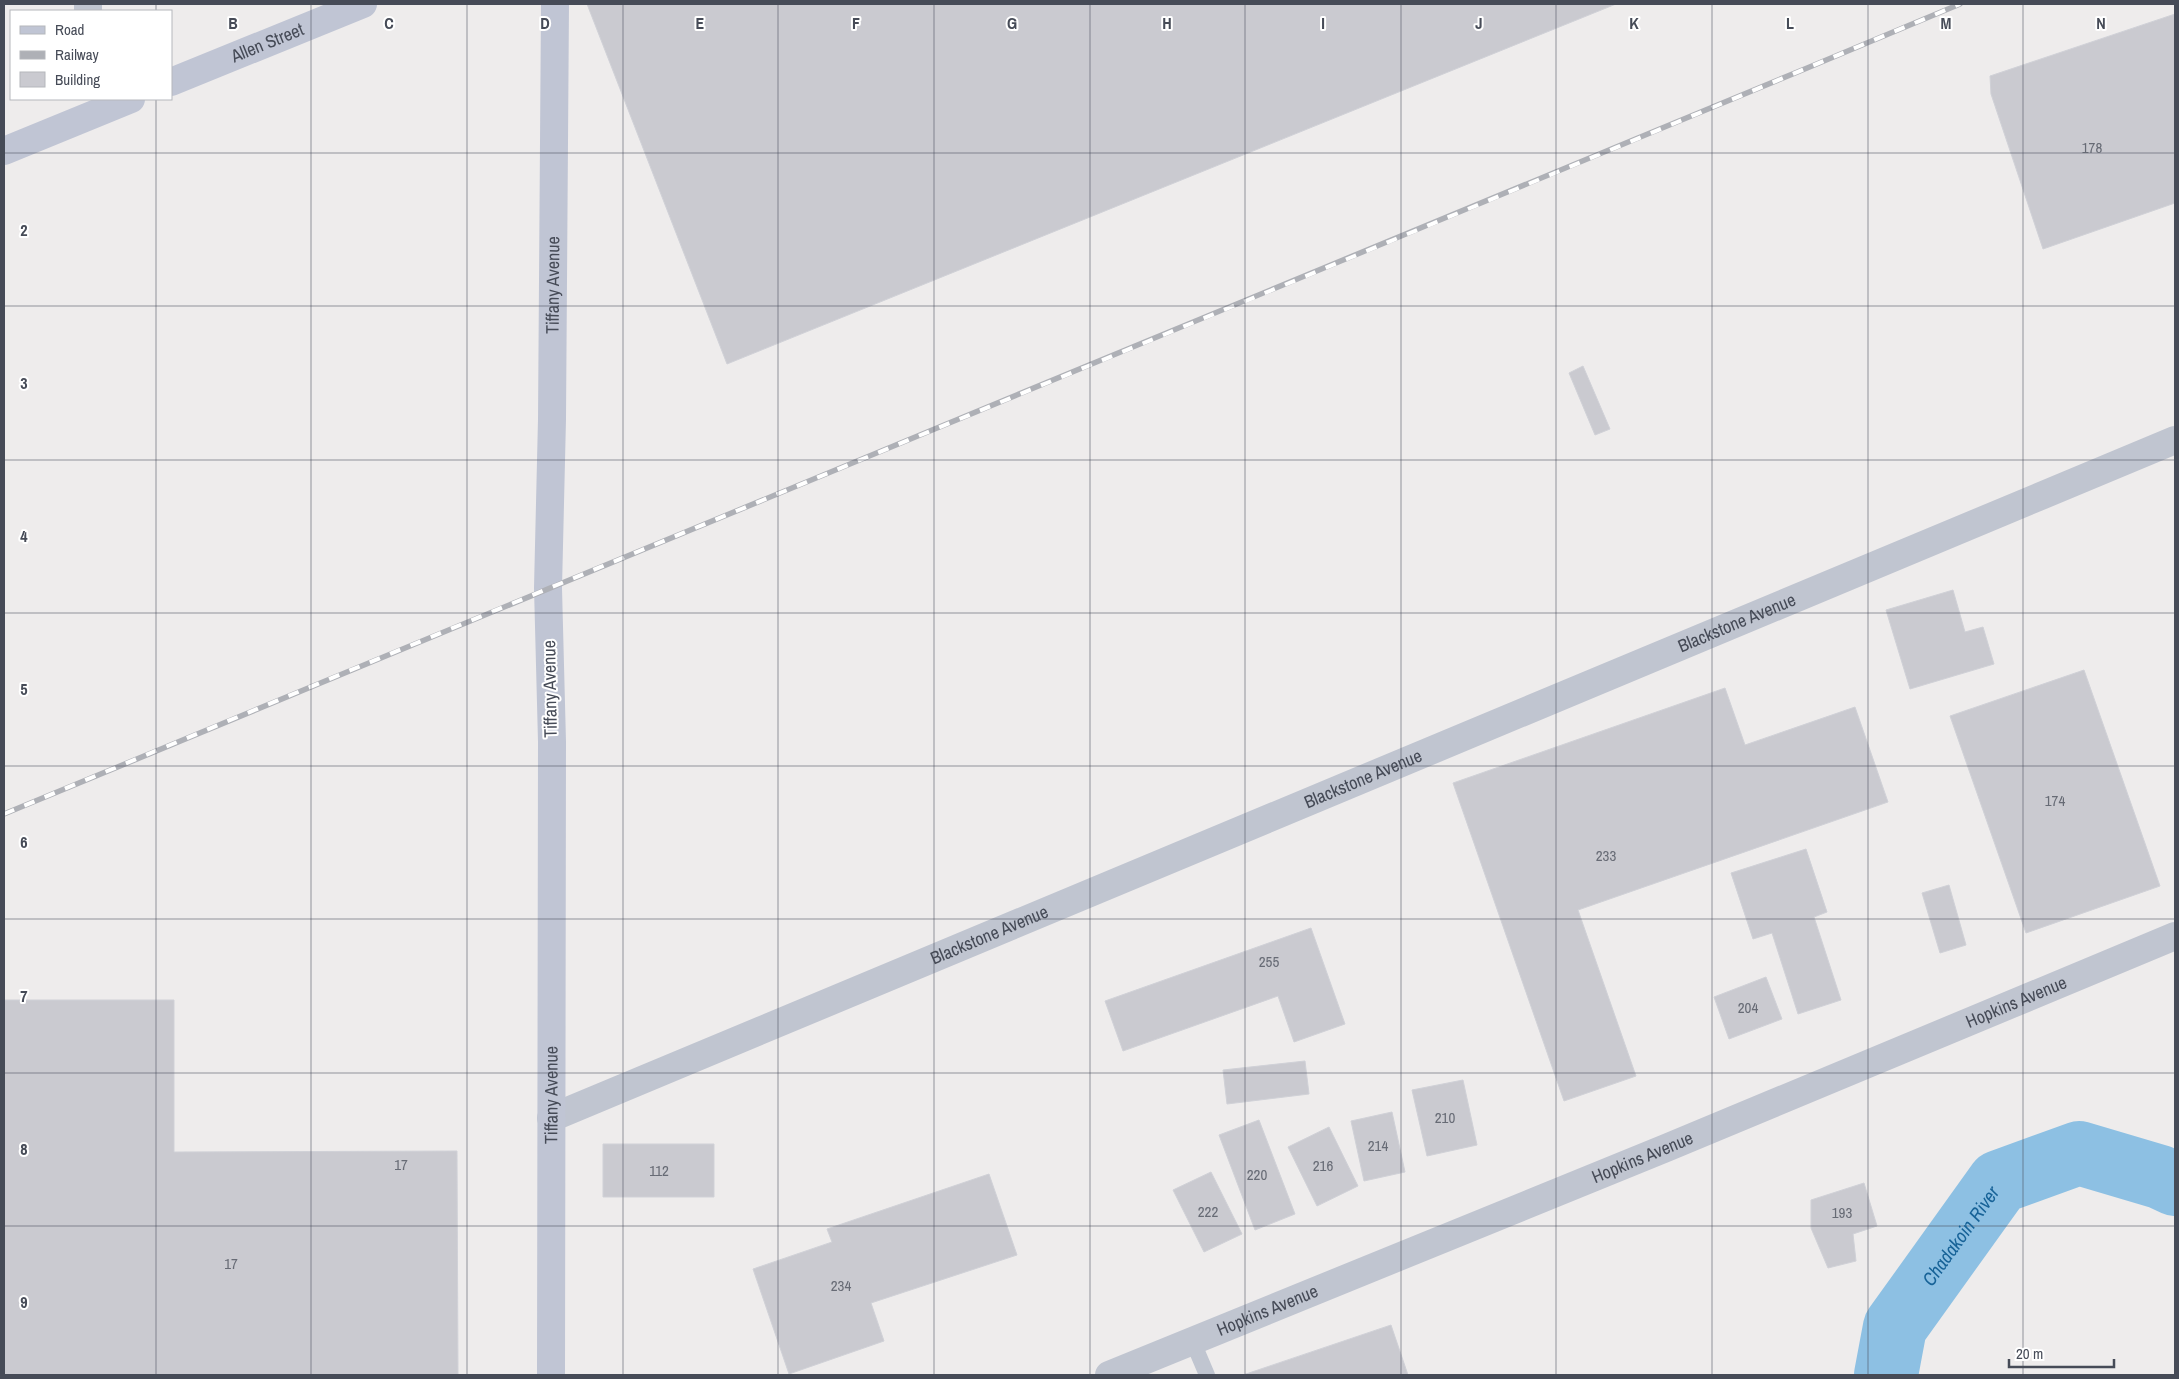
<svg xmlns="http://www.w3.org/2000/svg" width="2179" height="1379" font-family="'Archivo Narrow',sans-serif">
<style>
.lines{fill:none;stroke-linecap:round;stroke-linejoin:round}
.river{stroke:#8dc0e3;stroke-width:64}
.building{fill:#cacad0;stroke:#d0d1d7}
.lane{stroke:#c0c5d0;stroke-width:16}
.street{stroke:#c0c5d0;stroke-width:28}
.secondary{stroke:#c0c5d4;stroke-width:28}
.rail-casing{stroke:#aeb0b6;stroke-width:5.5}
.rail{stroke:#fff;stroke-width:4;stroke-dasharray:11;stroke-linecap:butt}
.grid{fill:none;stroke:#464b57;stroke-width:1;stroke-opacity:0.55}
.labels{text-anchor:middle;stroke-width:4;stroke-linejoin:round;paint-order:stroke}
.number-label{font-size:15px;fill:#676b75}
.street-label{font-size:18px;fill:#464b57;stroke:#fff}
.water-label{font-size:19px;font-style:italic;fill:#186398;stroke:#fff}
.grid-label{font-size:16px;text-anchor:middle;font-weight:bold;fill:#464b57;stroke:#fff;stroke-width:4;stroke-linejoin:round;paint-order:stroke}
</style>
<rect width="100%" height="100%" fill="#eeecec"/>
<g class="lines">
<path class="river" id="s1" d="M1886 1375 1895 1327 1999 1182 2079 1153 2160 1177 2175 1184"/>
</g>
<path class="building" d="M587 4H1616L727 364Z
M2175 14V203L2043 249 1991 94 1990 76Z
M1583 366 1610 429 1595 435 1569 373Z
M1953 590 1965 632 1983 627 1994 664 1910 689 1886 610Z
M2084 670 2160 886 2026 933 1950 716Z
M1725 688 1745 745 1855 707 1888 802 1578 910 1636 1076 1564 1101 1453 783Z
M1806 849 1827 912 1814 917 1841 1000 1798 1014 1772 933 1753 939 1731 873Z
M1949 885 1966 945 1940 953 1922 893Z
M1311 928 1345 1024 1294 1042 1278 996 1123 1051 1105 1001Z
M1766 977 1782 1019 1729 1039 1714 997Z
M4 1000H174V1152L457 1151 458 1375H4Z
M1305 1061 1309 1094 1227 1104 1223 1070Z
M1463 1080 1477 1145 1427 1156 1412 1090Z
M1392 1112 1405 1172 1364 1181 1351 1121Z
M1259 1120 1295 1214 1255 1230 1219 1135Z
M1329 1127 1358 1186 1317 1206 1288 1147Z
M603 1144H714V1197H603Z
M1211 1172 1242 1234 1204 1252 1173 1190Z
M989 1174 1017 1255 871 1303 884 1341 789 1374 753 1269 832 1242 827 1229Z
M1864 1183 1877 1226 1853 1234 1856 1261 1828 1268 1811 1228V1200Z
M1391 1325 1408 1375H1243Z"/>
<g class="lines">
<path class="lane" d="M1193 1342 1207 1375"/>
<g class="street">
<path d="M88 4V11"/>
<path id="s2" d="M551 1118 2175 440"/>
<path id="s3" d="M1109 1375 1666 1148 2175 936"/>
</g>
<g class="secondary">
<path id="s4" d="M171 82 363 4"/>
<path d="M4 151 131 99"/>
<path id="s5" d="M551 1375 552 742 548 588 552 419 555 4"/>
</g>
<g class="rail-casing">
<path id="rail" d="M4 814C655 543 1309 277 1960 4"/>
</g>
<use href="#rail" class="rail"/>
</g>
<path class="grid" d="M156 4V11M311 4V1375M467 4V1375M623 4V1375M778 4V1375M934 4V1375M1090 4V1375M1245 4V1375M1401 4V1375M1556 4V1375M1712 4V1375M1868 4V1375M2023 4V1375M156 99V1375M4 153H2175M4 306H2175M4 460H2175M4 613H2175M4 766H2175M4 919H2175M4 1073H2175M4 1226H2175"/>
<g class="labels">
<g class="number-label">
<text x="2092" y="153">178</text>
<text x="2055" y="806">174</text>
<text x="1606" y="861">233</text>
<text x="1269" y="967">255</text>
<text x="1748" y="1013">204</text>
<text x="1445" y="1123">210</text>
<text x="1378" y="1151">214</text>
<text x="401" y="1170">17</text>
<text x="1323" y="1171">216</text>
<text x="659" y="1176">112</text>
<text x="1257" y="1180">220</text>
<text x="1208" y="1217">222</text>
<text x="1842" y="1218">193</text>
<text x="231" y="1269">17</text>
<text x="841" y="1291">234</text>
</g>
<g class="street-label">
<text dy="6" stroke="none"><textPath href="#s4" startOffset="104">Allen Street</textPath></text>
<text dy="6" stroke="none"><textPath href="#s5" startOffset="1090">Tiffany Avenue</textPath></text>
<text dy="6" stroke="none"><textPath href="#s2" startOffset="1285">Blackstone Avenue</textPath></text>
<text transform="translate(550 689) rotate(-91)" y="6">Tiffany Avenue</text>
<text dy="6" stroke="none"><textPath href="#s2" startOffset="880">Blackstone Avenue</textPath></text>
<text dy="6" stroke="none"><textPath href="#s2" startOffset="475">Blackstone Avenue</textPath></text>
<text dy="6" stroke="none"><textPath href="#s3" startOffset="981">Hopkins Avenue</textPath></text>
<text dy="6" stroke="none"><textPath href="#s5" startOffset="280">Tiffany Avenue</textPath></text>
<text dy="6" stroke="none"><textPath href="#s3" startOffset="576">Hopkins Avenue</textPath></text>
<text dy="6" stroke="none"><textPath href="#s3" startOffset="171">Hopkins Avenue</textPath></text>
</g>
<g class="water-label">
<text dy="7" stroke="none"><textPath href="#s1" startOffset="161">Chadakoin River</textPath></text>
</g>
</g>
<g class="grid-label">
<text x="233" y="29">B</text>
<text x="389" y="29">C</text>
<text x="545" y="29">D</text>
<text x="700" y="29">E</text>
<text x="856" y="29">F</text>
<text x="1012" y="29">G</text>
<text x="1167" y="29">H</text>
<text x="1323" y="29">I</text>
<text x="1479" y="29">J</text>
<text x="1634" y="29">K</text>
<text x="1790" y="29">L</text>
<text x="1946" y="29">M</text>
<text x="2101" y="29">N</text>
<text x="24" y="236">2</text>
<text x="24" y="389">3</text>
<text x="24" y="542">4</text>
<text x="24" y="695">5</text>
<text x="24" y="848">6</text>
<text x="24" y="1002">7</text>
<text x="24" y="1155">8</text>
<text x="24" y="1308">9</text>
</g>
<rect width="2179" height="1379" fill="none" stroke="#464b57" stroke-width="10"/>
<rect x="10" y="10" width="162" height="90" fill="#ffffff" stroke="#b5b7bc"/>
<rect x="20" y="26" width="25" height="8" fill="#c0c5d4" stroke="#b5b7bc"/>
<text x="55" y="35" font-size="15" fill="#464b57">Road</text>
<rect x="20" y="51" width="25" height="8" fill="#aeb0b6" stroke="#b5b7bc"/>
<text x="55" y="60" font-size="15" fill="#464b57">Railway</text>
<rect x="20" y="72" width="25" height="15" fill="#cacad0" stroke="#b5b7bc"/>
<text x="55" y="85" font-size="15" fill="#464b57">Building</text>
<path d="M2009 1359v8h105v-8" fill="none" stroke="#464b57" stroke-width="2.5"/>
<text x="2016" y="1359" font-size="15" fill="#464b57" stroke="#ffffff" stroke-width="4" paint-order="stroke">20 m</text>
</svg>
